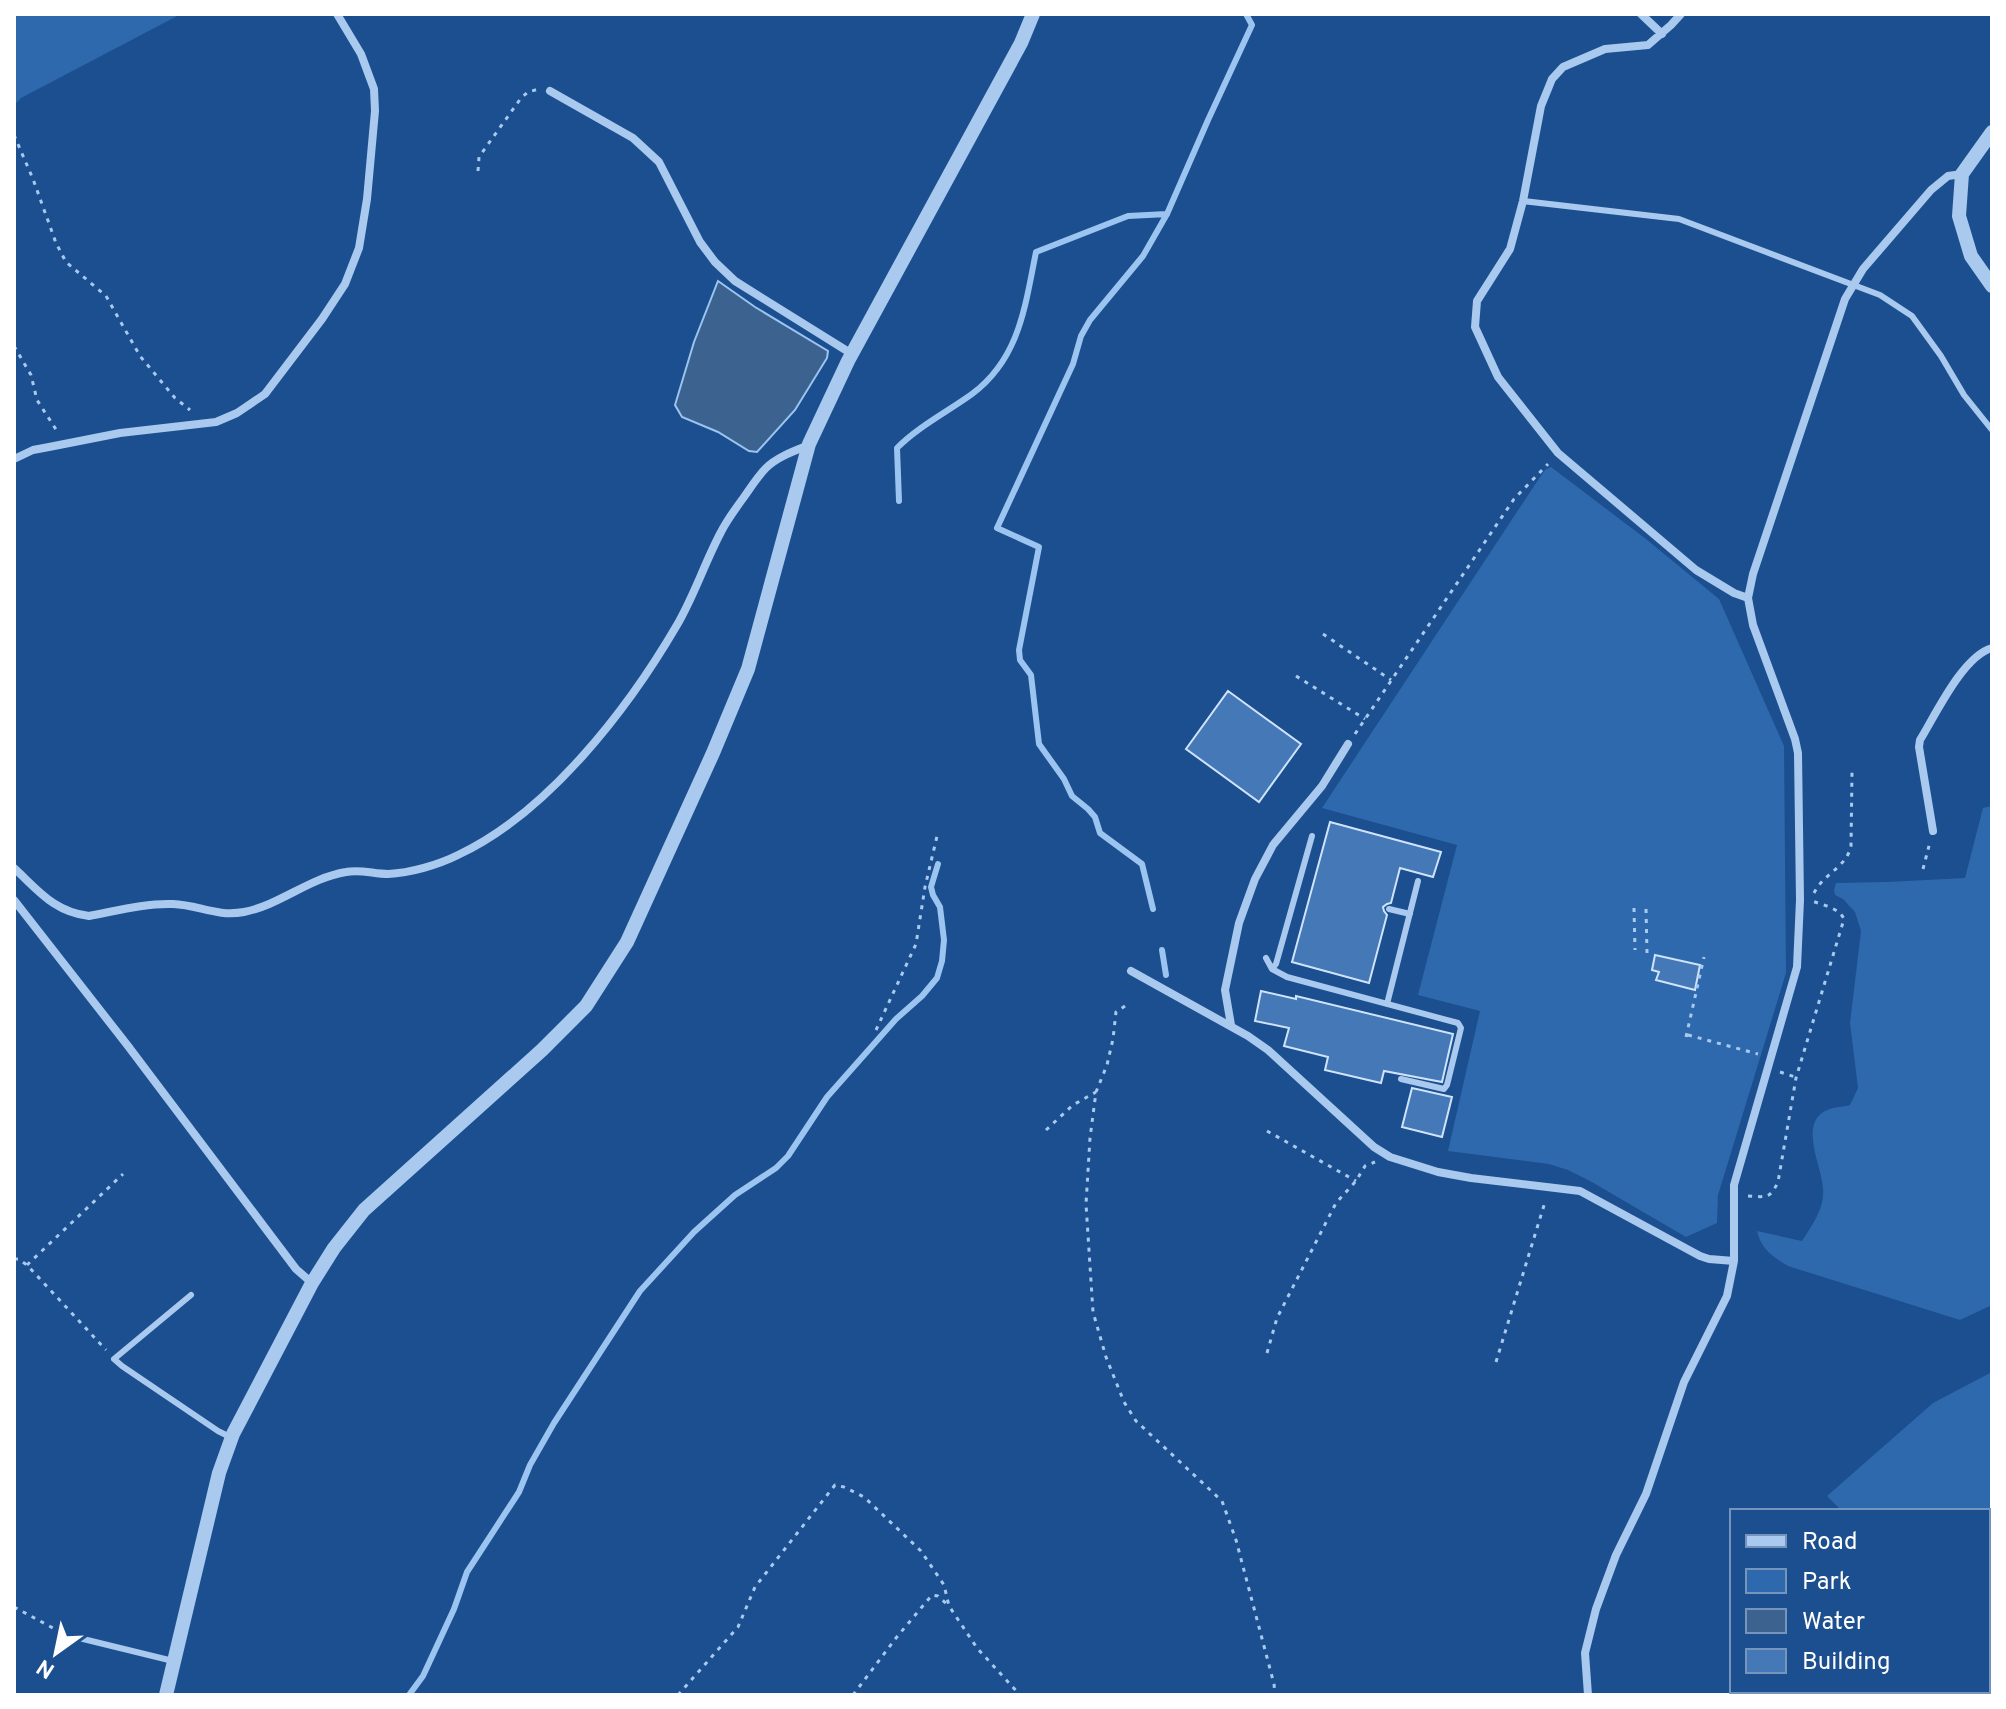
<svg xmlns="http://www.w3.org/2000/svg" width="2006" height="1709" font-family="Overpass,sans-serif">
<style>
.green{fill:#2e69ad}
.water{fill:#3c6290;stroke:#9cc4f0;stroke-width:2}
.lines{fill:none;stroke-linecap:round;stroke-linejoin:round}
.stream{stroke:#9cc4f0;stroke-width:6}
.building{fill:#4478b7;stroke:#cfe3fa;stroke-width:2}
.path{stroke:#a9c9ee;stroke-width:3;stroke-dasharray:4 6;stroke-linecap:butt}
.service{stroke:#a9c9ee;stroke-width:6}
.minor{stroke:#a9c9ee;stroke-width:8}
.tertiary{stroke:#a9c9ee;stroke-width:14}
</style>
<rect width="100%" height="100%" fill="#1b4f8f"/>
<path class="green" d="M14 14H181L21 98 14 105Z
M1551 467 1646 539 1719 599 1784 746 1786 973 1718 1195 1717 1223 1686 1237 1590 1181 1568 1170 1549 1164 1448 1151 1480 1011 1418 995 1457 845 1322 808 1534 486 1545 470Z
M1992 806V1305L1960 1320 1788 1266C1773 1257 1761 1249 1757 1231L1802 1241C1812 1225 1825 1208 1823 1188 1822 1167 1799 1125 1825 1111 1832 1107 1843 1107 1850 1105L1858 1088 1850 1023 1861 931 1855 912 1843 899 1835 895 1834 890 1836 883 1888 882 1965 878 1983 808Z
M1992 1372V1632L1988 1628V1511H1842L1827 1496 1933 1403Z"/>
<path class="water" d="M718 281 755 307 828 351 827 358 795 410 757 452 749 451 718 432 682 417 675 405 694 342Z"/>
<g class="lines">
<path class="stream" d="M899 501 897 448C919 426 947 412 972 394 1020 358 1025 306 1036 252L1128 216 1167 214
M1153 909 1142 864 1100 833 1095 817 1088 809 1072 796 1064 779 1039 744 1031 675 1020 660 1019 650 1039 547 997 528 1073 364 1081 336 1090 320 1143 256 1167 214 1208 120 1252 25 1246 14
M1162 950 1166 975
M409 1695 423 1676 454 1609 467 1572 519 1492 530 1465 554 1423 640 1291 694 1232 735 1195 776 1168 788 1156 827 1097 896 1019 922 996 937 978 942 961 944 940 940 907 933 895 931 887 938 864"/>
</g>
<path class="building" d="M1228 691 1301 744 1259 802 1186 749Z
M1330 822 1441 852 1433 877 1400 868 1391 903 1387 904 1383 907 1384 911 1387 915 1369 983 1292 962Z
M1655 955 1700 965 1695 990 1656 980 1659 972 1652 970Z
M1261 991 1296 999V996L1453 1034 1442 1082 1384 1071 1381 1083 1325 1070 1328 1057 1284 1046 1289 1028 1255 1021Z
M1412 1088 1452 1097 1442 1137 1402 1127Z"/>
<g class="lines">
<path class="path" d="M14 135 33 179 56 243 66 262 106 296 140 356 175 398 190 410
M478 171 479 157 521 98 528 92 539 89
M14 346 31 375 37 400 57 431
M1323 634 1391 680
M1296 676 1365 719
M1355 734 1514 499 1548 464
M1923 869 1930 842
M1814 893C1824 873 1846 868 1851 846L1852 772
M1634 908 1635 950
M1646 909 1647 953
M1125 1006 1116 1012 1113 1039 1107 1065 1096 1092 1090 1138 1086 1204 1093 1312 1106 1357 1124 1402 1136 1421 1222 1501 1236 1540 1274 1684 1275 1695
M876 1030 916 944 925 887 938 832
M1688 1035 1758 1054
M1686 1037 1704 957
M1780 1072 1795 1077
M1046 1130 1073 1105 1096 1092
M1267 1131 1356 1181
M1748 1196C1766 1197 1770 1199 1778 1182L1796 1078 1844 919C1839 908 1823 905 1812 901
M14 1259H18L27 1265 106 1350
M27 1265 123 1174
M1267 1353 1277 1318 1336 1203 1356 1181 1365 1166 1375 1162
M1496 1362 1545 1202
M14 1607 64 1634
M1984 1693 1986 1695
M678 1695 738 1627 755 1587 835 1485 844 1487 864 1497 921 1551 944 1585 949 1606 977 1648 1020 1695
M853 1695 896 1638 932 1595 938 1596 949 1606"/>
<path class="service" d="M1523 201 1679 219 1880 295 1912 316 1941 356 1964 395 1992 430
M1389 909 1410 914
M1266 958 1272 969 1287 977 1458 1023 1461 1028 1447 1085 1444 1089 1401 1079
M1272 969 1276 964 1312 836
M1387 1004 1418 881
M191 1295 114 1359 122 1366 218 1431 232 1438
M75 1637 173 1661"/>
<path class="minor" d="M1641 14 1662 34
M1681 14 1671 25 1648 45 1605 49 1563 67 1552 79 1541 106 1523 201 1510 249 1477 301 1475 327 1498 377 1558 453 1696 570 1734 593 1748 598
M550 91 633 138 659 162 700 242 715 262 735 281 852 354
M14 459 33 450 49 447 120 433 216 422 237 413 265 394 322 319 345 284 359 248 367 199 375 111 374 89 361 54 337 14
M1933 831 1919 747 1920 740C1936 714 1963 656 1992 648
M14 868C38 890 54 912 89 916 116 911 145 903 173 904 199 905 216 917 244 912 280 905 309 878 346 872 360 869 374 874 388 874 410 873 438 865 458 855 548 813 628 709 677 625 694 596 705 562 721 532 727 520 736 508 744 497 751 487 758 476 766 468 777 457 794 451 809 445
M14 900 128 1046 296 1269 312 1283
M1131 971 1248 1036 1268 1050 1374 1147 1390 1157 1438 1172 1471 1178 1580 1191 1700 1256 1709 1259 1734 1261
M1231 1025 1225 990 1239 923 1255 879 1273 845 1322 786 1348 744
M1588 1695 1585 1653 1596 1609 1616 1555 1646 1494 1684 1382 1727 1296 1734 1261V1185L1797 967 1800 900 1798 753 1795 739 1753 625 1748 598 1753 574 1845 299 1863 269 1931 190 1948 176 1962 174"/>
<path class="tertiary" d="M1992 132 1962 174 1959 216 1971 256 1992 286
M166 1695 219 1473 233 1434 312 1283 334 1248 364 1210 542 1050 586 1006 627 942 713 753 748 669 809 444 848 361 1021 43 1033 14"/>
</g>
<rect width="2006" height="1709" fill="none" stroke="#ffffff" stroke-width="32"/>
<rect x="1730" y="1509" width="260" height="184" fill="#1b4f8f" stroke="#7695bc" stroke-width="2"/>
<rect x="1746" y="1535" width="40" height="12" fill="#a9c9ee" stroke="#7695bc" stroke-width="2"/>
<text x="1802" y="1549" font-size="24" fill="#ffffff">Road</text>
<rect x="1746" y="1569" width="40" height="24" fill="#2e69ad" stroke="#7695bc" stroke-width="2"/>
<text x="1802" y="1589" font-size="24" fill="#ffffff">Park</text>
<rect x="1746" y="1609" width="40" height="24" fill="#3c6290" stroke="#7695bc" stroke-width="2"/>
<text x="1802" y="1629" font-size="24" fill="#ffffff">Water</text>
<rect x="1746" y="1649" width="40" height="24" fill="#4478b7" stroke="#7695bc" stroke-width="2"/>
<text x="1802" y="1669" font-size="24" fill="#ffffff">Building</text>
<g transform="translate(56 1653) rotate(213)" stroke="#1b4f8f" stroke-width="6" paint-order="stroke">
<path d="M0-6L14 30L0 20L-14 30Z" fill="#ffffff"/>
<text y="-12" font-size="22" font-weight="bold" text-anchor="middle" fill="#ffffff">N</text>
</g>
</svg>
